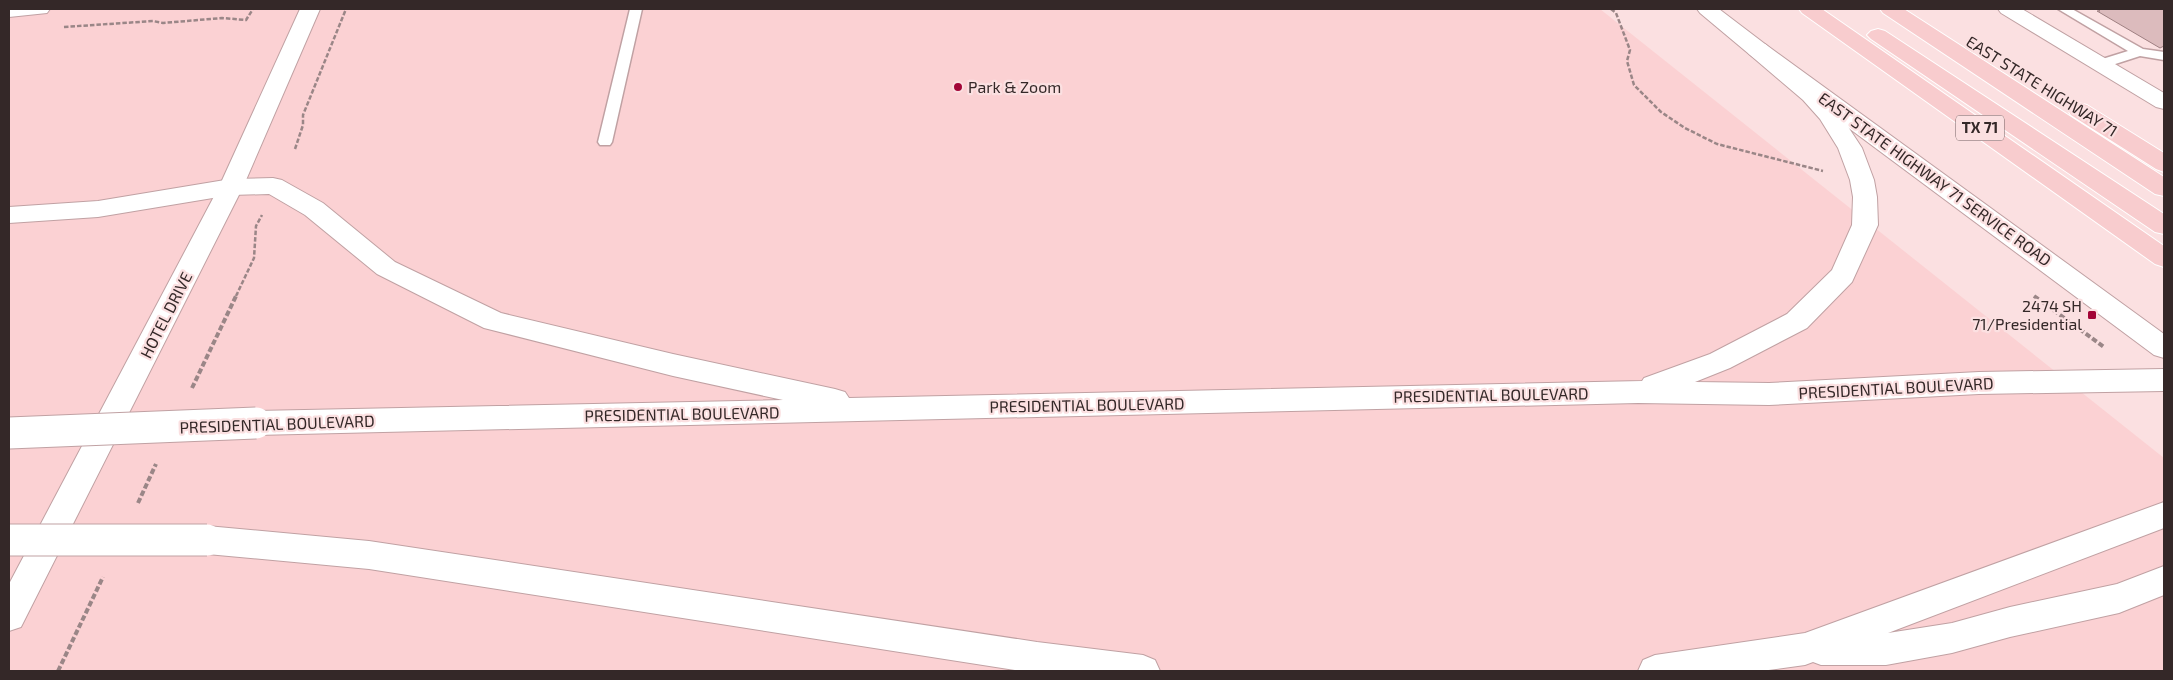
<svg xmlns="http://www.w3.org/2000/svg" width="2173" height="680" font-family="'Exo 2',sans-serif">
<style>
.built{fill:#fbd1d3}
.building{fill:#dcbbbd;stroke:#9f8082}
.lines{fill:none;stroke-linecap:round;stroke-linejoin:round}
.service-casing{stroke:#c0a1a3;stroke-width:3}
.minor-casing{stroke:#c0a1a3;stroke-width:2}
.tertiary-casing{stroke:#c0a1a3;stroke-width:2}
.secondary-casing{stroke:#c0a1a3;stroke-width:2}
.trunk-casing{stroke:#fff;stroke-width:2}
.path-far1{stroke:#9a8687;stroke-width:2.5;stroke-dasharray:4.5 2;stroke-linecap:butt}
.path{stroke:#9a8687;stroke-width:4;stroke-dasharray:5.5 2.5;stroke-linecap:butt}
.service{fill:#fff;fill-rule:evenodd}
.minor{fill:#fff;fill-rule:evenodd}
.tertiary{fill:#fff;fill-rule:evenodd}
.secondary{fill:#fff;fill-rule:evenodd}
.trunk{fill:#f8ccce;fill-rule:evenodd}
.secondary-bridge-casing{stroke:#c0a1a3;stroke-width:33;stroke-linecap:butt}
.secondary-bridge{stroke:#fff;stroke-width:31}
.poi-dot{fill:#a30537;stroke:#fbe0e1;stroke-width:2}
.labels{text-anchor:middle;stroke-width:4.5;stroke-linejoin:round;paint-order:stroke}
.shield{fill:#fbe0e1;stroke:#705f60;stroke-width:1}
.shield-label{font-size:15px;font-weight:bold;fill:#342828}
.street-label{font-size:16px;fill:#342828;stroke:#fbe0e1}
.poi-label{font-size:16px;fill:#342828;stroke:#fbe0e1;text-anchor:start}
</style>
<rect width="100%" height="100%" fill="#fbe0e1"/>
<path class="built" d="M9 9H1600L2164 458V671H9Z"/>
<path class="building" d="M2097 9H2164V46L2160 48 2097 11H2100Z"/>
<g class="lines">
<g class="service-casing">
<path id="service" d="M630 9H642L612 142 610 145H600L598 142Z
M2058 9H2072L2143 49 2164 52V60L2140 56 2106 67H2096L2095 64 2096 61 2128 51Z"/>
</g>
<g class="minor-casing">
<path id="minor" d="M9 9H50L47 13 9 17Z
M300 9H320L243 187 240 193 231 195 222 193 219 187Z"/>
</g>
<g class="tertiary-casing">
<path id="tertiary" d="M1697 9H1719L1765 44 2164 334V358L2154 355 1749 54 1700 13Z
M1998 9H2022L2164 93V109L2156 107 2001 13Z
M231 179 240 181 243 187 21 627 9 631V584L219 187 222 181Z"/>
</g>
<g class="secondary-casing">
<path id="secondary" d="M1757 43 1765 44 1819 90 1837 110 1862 148 1874 180 1877 197 1878 225 1852 282 1807 328 1730 368 1695 382 1769 383 1979 372 2164 369V391L1979 394 1769 405 1638 403 256 435 246 431 241 423 246 415 256 411 783 400 673 376 484 328 377 274 305 215 269 194 231 195 98 217 9 223V207L98 201 231 179 273 178 282 180 323 203 395 262 501 313 673 354 835 389 845 392 849 398 1642 381 1644 378 1710 354 1787 314 1832 270 1852 225 1853 197 1850 180 1838 148 1820 119 1803 100 1749 54 1746 49 1749 44Z
M2164 502V528L1888 633 1952 623 2010 607 2117 584 2164 566V595L2119 613 2010 637 1952 653 1886 665H1821L1813 662 1805 665 1761 671H1638L1643 660 1655 655 1805 633Z
M207 526 369 541 1037 642 1143 655 1155 660 1160 671H1021L369 569 207 554 196 550 191 540 196 530Z"/>
</g>
<g class="trunk-casing">
<path id="trunk" d="M1799 9H1822L2164 246V267L2155 264 1802 13Z
M1880 9H1904L2164 177V196L2155 194 1883 13Z
M1878 29 1885 31 2164 214V234L2155 232 1871 39 1867 35 1871 31Z
M2079 103 2087 105 2164 153V172L2156 169 2071 115 2068 110 2071 105Z"/>
</g>
<path class="path-far1" d="M1611 9 1616 13 1630 50 1627 61 1634 85 1661 112 1685 128 1717 144 1823 171
M64 27 153 21 163 23 222 18 246 20 253 9
M295 149 303 125V115L346 9
M236 296 254 258 256 226 262 215"/>
<path class="path" d="M2034 296 2104 347
M192 388 237 294
M138 503 156 464
M58 671 103 577"/>
<use href="#service" class="service"/>
<use href="#minor" class="minor"/>
<use href="#tertiary" class="tertiary"/>
<use href="#secondary" class="secondary"/>
<use href="#trunk" class="trunk"/>
<g class="secondary-bridge-casing">
<path id="secondary-bridge" d="M9 433 256 423
M9 540H207"/>
</g>
<use href="#secondary-bridge" class="secondary-bridge"/>
</g>
<g class="poi-dot">
<circle cx="958" cy="87" r="5"/>
<rect x="2087" y="310" width="10" height="10" rx="2.5"/>
</g>
<g class="labels">
<rect class="shield" x="1956" y="115.5" width="48" height="25" rx="4"/>
<g class="shield-label">
<text x="1980" y="133">TX 71</text>
</g>
<g class="street-label">
<text transform="translate(2042 86) rotate(32)" y="6">EAST STATE HIGHWAY 71</text>
<text transform="translate(1935 179) rotate(36)" y="6">EAST STATE HIGHWAY 71 SERVICE ROAD</text>
<text transform="translate(166 315) rotate(-63)" y="6">HOTEL DRIVE</text>
<text transform="translate(1896 388) rotate(-3)" y="6">PRESIDENTIAL BOULEVARD</text>
<text transform="translate(1491 395) rotate(-1)" y="6">PRESIDENTIAL BOULEVARD</text>
<text transform="translate(1087 405) rotate(-1)" y="6">PRESIDENTIAL BOULEVARD</text>
<text transform="translate(682 414) rotate(-1)" y="6">PRESIDENTIAL BOULEVARD</text>
<text transform="translate(277 424) rotate(-2)" y="6">PRESIDENTIAL BOULEVARD</text>
</g>
<g class="poi-label">
<text x="968" y="93">Park &amp; Zoom</text>
<text x="2082" y="312" text-anchor="end">2474 SH<tspan x="2082" dy="18">71/Presidential</tspan></text>
</g>
</g>
<rect width="2173" height="680" fill="none" stroke="#342828" stroke-width="20"/>
</svg>
